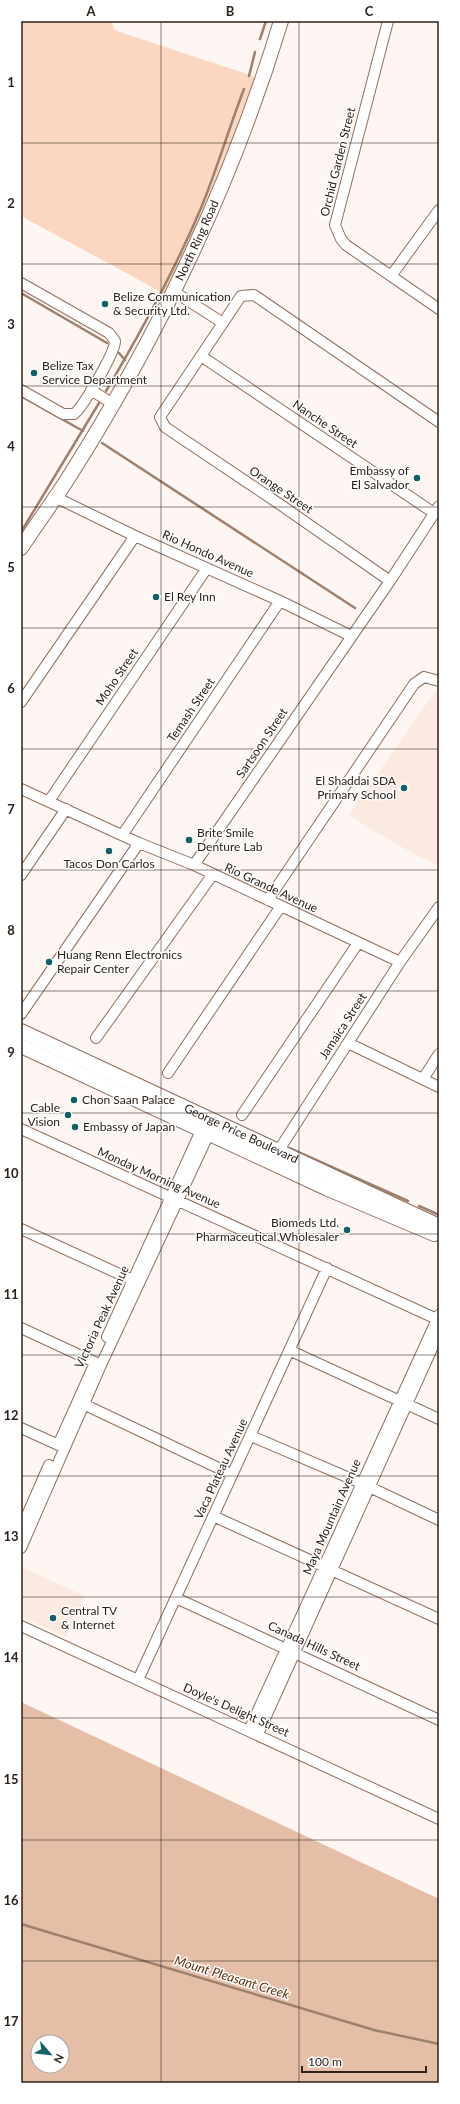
<svg xmlns="http://www.w3.org/2000/svg" width="460" height="2104" font-family="Lato,sans-serif">
<style>
.built{fill:#fbeadf}
.green{fill:#fbd6c0}
.forest{fill:#e4bea7;fill-rule:evenodd}
.lines{fill:none;stroke-linecap:round;stroke-linejoin:round}
.stream{stroke:#9e806e;stroke-width:2.5}
.street-casing{stroke:#8f705d;stroke-width:12}
.secondary-casing{stroke:#8f705d;stroke-width:16}
.street{stroke:#fff;stroke-width:10}
.secondary{stroke:#fff;stroke-width:14}
.grid{fill:none;stroke:#2e211a;stroke-width:1;stroke-opacity:0.55}
.poi-dot{fill:#116167;stroke:#fff;stroke-width:1.5}
.labels{text-anchor:middle;stroke-width:3;stroke-linejoin:round;paint-order:stroke}
.street-label{font-size:12px;fill:#2e211a;stroke:#fff}
.poi-label{font-size:12px;fill:#2e211a;stroke:#fff;text-anchor:start}
.water-label{font-size:13px;font-style:italic;fill:#60300c;stroke:#fff}
.neatline{fill:none;stroke:#2e211a;stroke-width:1.5}
.grid-label{font-size:13px;text-anchor:middle;font-weight:bold;fill:#2e211a}
</style>
<rect width="100%" height="100%" fill="#fdf6f2"/>
<path class="built" d="M436 690 439 692V867L389 840 349 815Z
M21 1567 85 1596 66 1637 21 1616Z"/>
<path class="green" d="M21 21H112L114 30 253 76 260 87 246 127 165 294 21 216Z"/>
<path class="forest" d="M21 1702 439 1899V2083H21ZM38 2042H62V2066H38Z"/>
<g class="lines">
<path class="stream" d="M260 39 266 21
M249 76 255 52
M21 293 107 343
M119 353 125 360
M106 391C141 332 174 272 201 208 217 169 229 128 244 89
M21 396 83 431
M102 443 355 608
M21 532 99 403
M289 1148 408 1201
M419 1206 439 1215
M21 1924 374 2030 439 2044"/>
<g class="street-casing">
<path id="street" d="M388 21 335 225 341 239 346 245 439 309
M391 276 439 210
M21 283 109 333 115 341C115 353 83 407 74 414H63L21 390
M173 291 223 323
M201 356 434 513
M91 390 113 404
M55 497 135 536 280 601 351 636
M390 581 278 503 165 427 160 417 241 296 254 295 439 422
M21 702 135 536
M21 789 139 843 194 865 400 962
M49 801 207 568
M123 834 280 601
M194 865 390 581 439 506
M21 875 66 809
M268 900 414 684 424 677 439 681
M21 1014 139 843
M96 1038 213 874
M348 1043 439 1087
M168 1073 281 906
M423 1079 439 1054
M242 1115 358 943
M21 1129 439 1320
M275 1156 400 962 439 907
M21 1229 139 1283
M21 1328 101 1365
M107 1337 204 1124
M291 1351 439 1419
M79 1402 231 1474
M21 1428 63 1447
M251 1436 361 1483 439 1520
M59 1443 94 1365
M213 1516 439 1619
M21 1529 49 1465
M21 1548 101 1365 212 1127
M176 1598 439 1720
M21 1626 439 1819
M138 1680 327 1268
M249 1730 439 1315
M258 1734 439 1333"/>
</g>
<g class="secondary-casing">
<g id="secondary">
<path id="s1" d="M21 548C36 525 52 503 67 480 158 337 232 183 281 21"/>
<path id="s2" d="M21 1031 439 1226"/>
<path d="M21 1046 328 1189 434 1234"/>
</g>
</g>
<use href="#street" class="street"/>
<use href="#secondary" class="secondary"/>
</g>
<path class="grid" d="M161 21V2083M299 21V2083M21 143H439M21 264H439M21 386H439M21 507H439M21 628H439M21 749H439M21 870H439M21 991H439M21 1113H439M21 1234H439M21 1355H439M21 1476H439M21 1597H439M21 1718H439M21 1840H439M21 1961H439"/>
<g class="poi-dot">
<circle cx="105" cy="304" r="4"/>
<circle cx="34" cy="373" r="4"/>
<circle cx="417" cy="478" r="4"/>
<circle cx="156" cy="597" r="4"/>
<circle cx="404" cy="788" r="4"/>
<circle cx="189" cy="840" r="4"/>
<circle cx="109" cy="851" r="4"/>
<circle cx="49" cy="962" r="4"/>
<circle cx="74" cy="1100" r="4"/>
<circle cx="68" cy="1115" r="4"/>
<circle cx="75" cy="1127" r="4"/>
<circle cx="347" cy="1230" r="4"/>
<circle cx="53" cy="1618" r="4"/>
</g>
<g class="labels">
<g class="street-label">
<text transform="translate(338 162) rotate(-76)" y="4">Orchid Garden Street</text>
<text dy="4" stroke="none"><textPath href="#s1" startOffset="355">North Ring Road</textPath></text>
<text transform="translate(325 424) rotate(34)" y="4">Nanche Street</text>
<text transform="translate(281 490) rotate(34)" y="4">Orange Street</text>
<text transform="translate(208 554) rotate(24)" y="4">Rio Hondo Avenue</text>
<text transform="translate(117 677) rotate(-56)" y="4">Moho Street</text>
<text transform="translate(191 710) rotate(-56)" y="4">Temash Street</text>
<text transform="translate(262 743) rotate(-56)" y="4">Sartsoon Street</text>
<text transform="translate(271 888) rotate(25)" y="4">Rio Grande Avenue</text>
<text transform="translate(343 1026) rotate(-57)" y="4">Jamaica Street</text>
<text dy="4" stroke="none"><textPath href="#s2" startOffset="243">George Price Boulevard</textPath></text>
<text transform="translate(159 1178) rotate(24)" y="4">Monday Morning Avenue</text>
<text transform="translate(102 1317) rotate(-65)" y="4">Victoria Peak Avenue</text>
<text transform="translate(221 1469) rotate(-65)" y="4">Vaca Plateau Avenue</text>
<text transform="translate(332 1517) rotate(-66)" y="4">Maya Mountain Avenue</text>
<text transform="translate(314 1646) rotate(25)" y="4">Canada Hills Street</text>
<text transform="translate(236 1710) rotate(24)" y="4">Doyle's Delight Street</text>
</g>
<g class="poi-label">
<text x="113" y="301">Belize Communication<tspan x="113" dy="14">&amp; Security Ltd.</tspan></text>
<text x="42" y="370">Belize Tax<tspan x="42" dy="14">Service Department</tspan></text>
<text x="409" y="475" text-anchor="end">Embassy of<tspan x="409" dy="14">El Salvador</tspan></text>
<text x="164" y="601">El Rey Inn</text>
<text x="396" y="785" text-anchor="end">El Shaddai SDA<tspan x="396" dy="14">Primary School</tspan></text>
<text x="197" y="837">Brite Smile<tspan x="197" dy="14">Denture Lab</tspan></text>
<text x="109" y="868" text-anchor="middle">Tacos Don Carlos</text>
<text x="57" y="959">Huang Renn Electronics<tspan x="57" dy="14">Repair Center</tspan></text>
<text x="82" y="1104">Chon Saan Palace</text>
<text x="60" y="1112" text-anchor="end">Cable<tspan x="60" dy="14">Vision</tspan></text>
<text x="83" y="1131">Embassy of Japan</text>
<text x="339" y="1227" text-anchor="end">Biomeds Ltd.<tspan x="339" dy="14">Pharmaceutical Wholesaler</tspan></text>
<text x="61" y="1615">Central TV<tspan x="61" dy="14">&amp; Internet</tspan></text>
</g>
<g class="water-label">
<text transform="translate(232 1977) rotate(17)" y="5">Mount Pleasant Creek</text>
</g>
</g>
<rect width="460" height="2104" fill="none" stroke="#ffffff" stroke-width="44"/>
<g transform="translate(50 2054) rotate(118)"><circle r="19" fill="#ffffff" stroke="#aba6a3"/>
<path d="M0-3L7 15L0 10L-7 15Z" fill="#116167"/>
<text y="-6" font-size="11" font-weight="bold" text-anchor="middle" fill="#2e211a">N</text>
</g>
<path d="M302 2066v6h124v-6" fill="none" stroke="#2e211a" stroke-width="2"/>
<text x="308" y="2066" font-size="12" fill="#2e211a" stroke="#ffffff" stroke-width="3" paint-order="stroke">100 m</text>
<rect x="22" y="22" width="416" height="2060" class="neatline"/>
<g class="grid-label">
<text x="91" y="16">A</text>
<text x="230" y="16">B</text>
<text x="369" y="16">C</text>
<text x="11" y="87">1</text>
<text x="11" y="208">2</text>
<text x="11" y="329">3</text>
<text x="11" y="451">4</text>
<text x="11" y="572">5</text>
<text x="11" y="693">6</text>
<text x="11" y="814">7</text>
<text x="11" y="935">8</text>
<text x="11" y="1057">9</text>
<text x="11" y="1178">10</text>
<text x="11" y="1299">11</text>
<text x="11" y="1420">12</text>
<text x="11" y="1541">13</text>
<text x="11" y="1662">14</text>
<text x="11" y="1784">15</text>
<text x="11" y="1905">16</text>
<text x="11" y="2026">17</text>
</g>
</svg>
